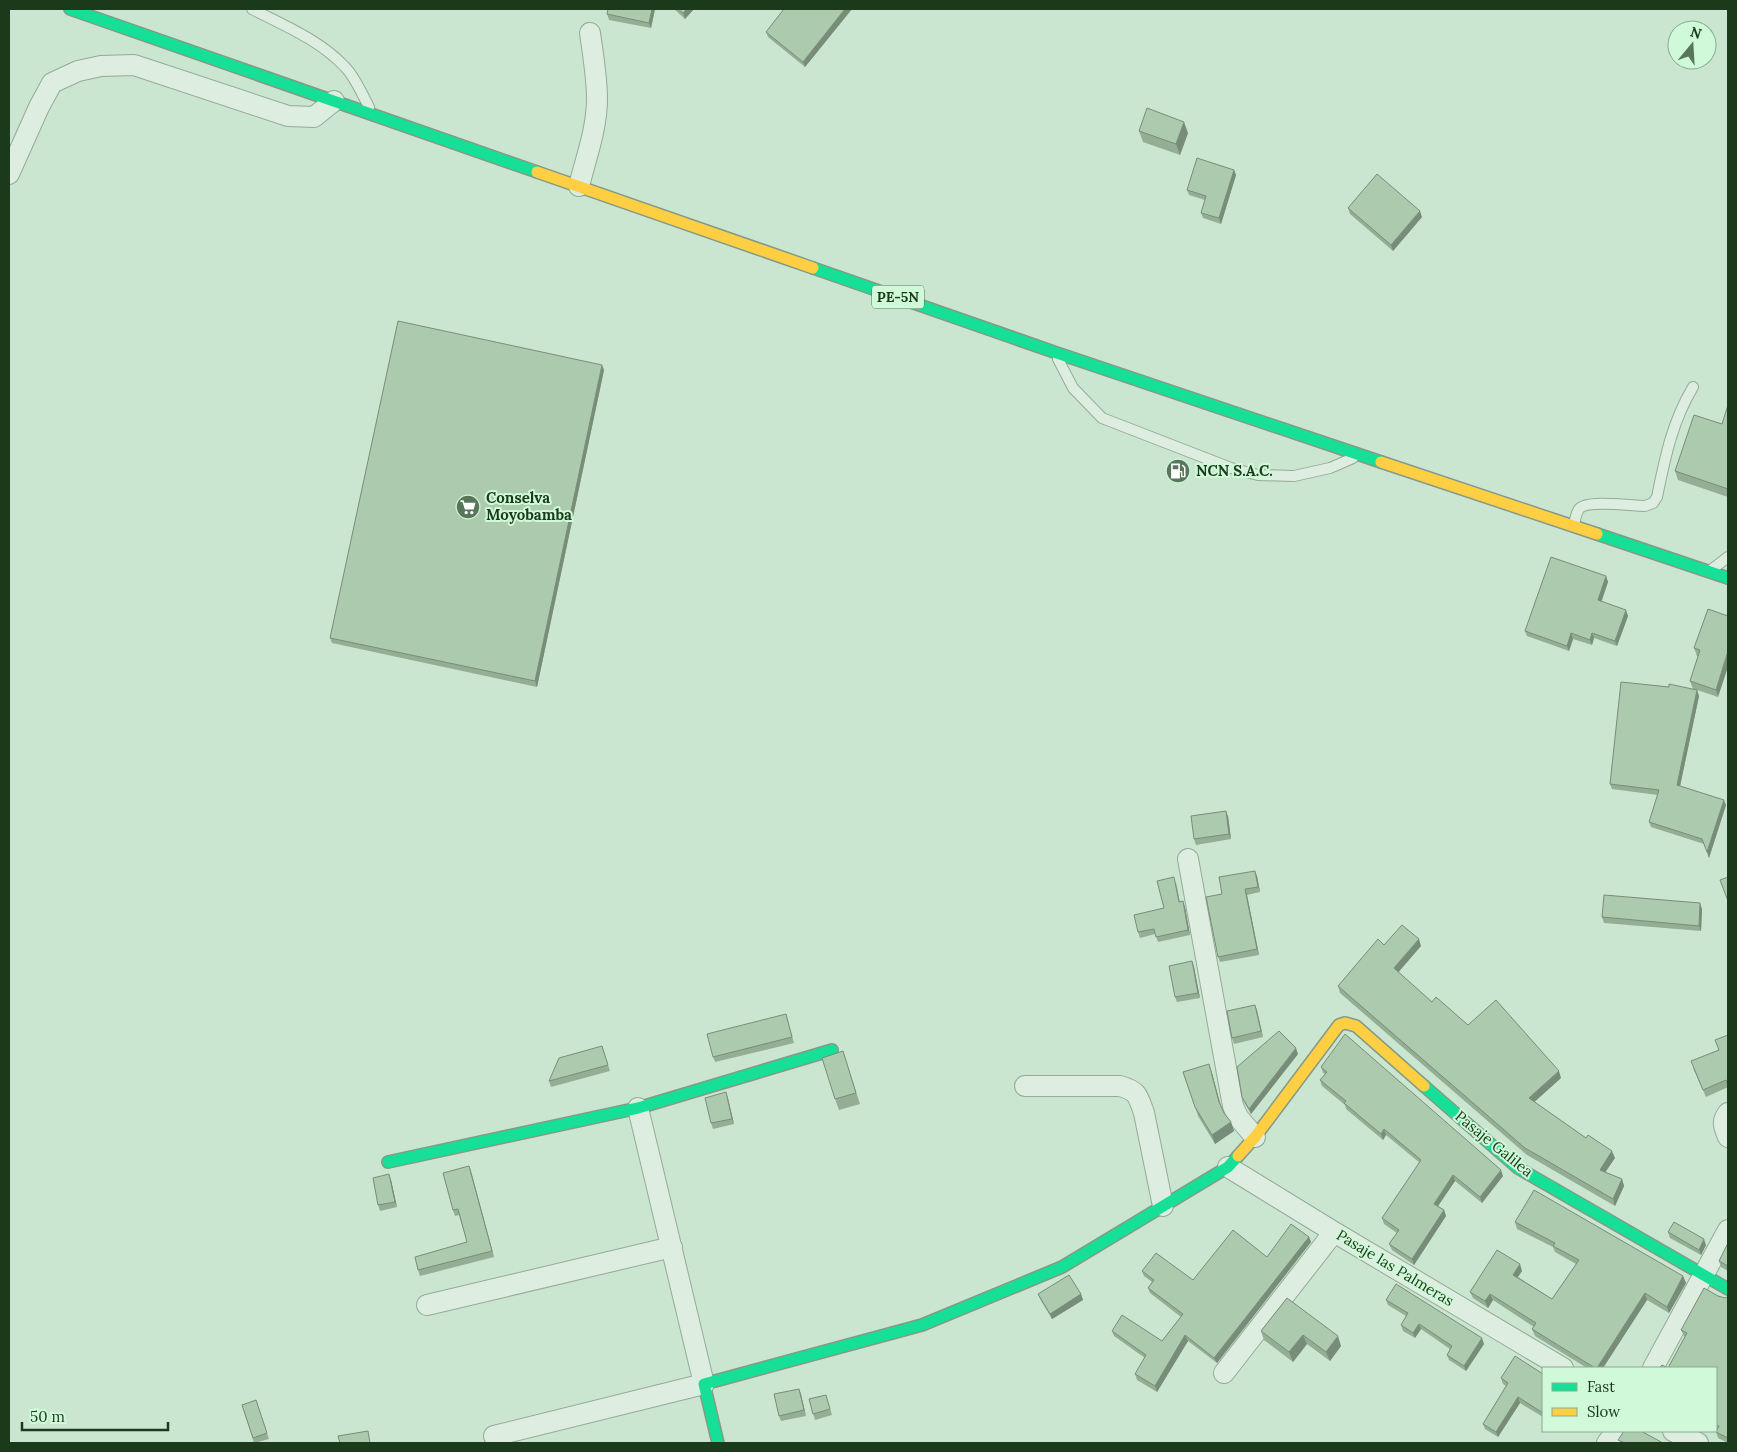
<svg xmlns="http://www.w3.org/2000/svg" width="1737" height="1452" font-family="Lora,serif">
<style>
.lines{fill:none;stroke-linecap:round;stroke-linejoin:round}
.lane-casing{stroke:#94ab97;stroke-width:12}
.street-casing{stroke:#94ab97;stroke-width:22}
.fast-casing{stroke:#849a86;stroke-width:14}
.slow-casing{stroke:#849a86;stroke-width:14}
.lane{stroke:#ddede0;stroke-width:10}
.street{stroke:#ddede0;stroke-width:20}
.fast{stroke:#16e098;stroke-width:11}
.slow{stroke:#ffcf43;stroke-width:11}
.wall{fill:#94ae95}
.shaded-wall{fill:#788d79}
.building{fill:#accaad;stroke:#788d79}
.labels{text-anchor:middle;stroke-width:4;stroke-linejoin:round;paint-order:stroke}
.shield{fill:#cff9d8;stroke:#517354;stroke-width:1}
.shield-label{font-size:14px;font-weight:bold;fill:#1b3a1b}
.poi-label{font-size:15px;font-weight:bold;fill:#1b3a1b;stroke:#cff9d8;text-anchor:start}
.street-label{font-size:15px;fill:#1b3a1b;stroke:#cff9d8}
</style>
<rect width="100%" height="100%" fill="#cae6d0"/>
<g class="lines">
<g class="lane-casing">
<path id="lane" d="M252 9C283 25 320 40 345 67 355 77 362 94 369 107
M1058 359 1073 388 1102 418 1231 468 1258 475 1294 476 1330 468 1353 458
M1574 525C1575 520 1576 513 1579 509 1587 499 1631 506 1645 506L1653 503 1657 497C1665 458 1672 422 1693 387
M1711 570 1728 557"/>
</g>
<g class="street-casing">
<path id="street" d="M9 174 39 107 52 83 78 71 101 66 134 65 288 116 314 117 334 101
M579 186C586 158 597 128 597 99 597 77 593 55 590 33
M1188 859 1233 1106 1238 1117 1255 1137
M1025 1086H1120C1138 1091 1138 1096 1144 1113L1163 1206
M1728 1113C1721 1122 1724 1127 1728 1137
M1228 1167 1334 1232 1563 1368
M427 1305 672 1247
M1653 1368 1728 1230
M1224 1373 1334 1232
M1673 1431 1698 1443
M494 1436 704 1384 638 1108
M1607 1443 1616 1431"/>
</g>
<g class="fast-casing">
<path id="fast" d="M70 9 537 172
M813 268 1054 352 1381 462
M1597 534 1728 578
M1424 1086 1518 1168 1728 1289
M388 1162 638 1108 832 1050
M718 1443 704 1384 922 1325 1062 1267 1228 1167 1238 1156"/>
</g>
<g class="slow-casing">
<path id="slow" d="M537 172 813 268
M1381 462 1597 534
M1238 1156 1255 1137 1339 1025 1345 1023 1356 1026 1424 1086"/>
</g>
<use href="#lane" class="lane"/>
<use href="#street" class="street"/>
<use href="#fast" class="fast"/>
<use href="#slow" class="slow"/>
</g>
<path class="wall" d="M655 9 651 28 609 20 607 14Z
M674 9H694L685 19Z
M784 9H852L805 67 768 37 766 32Z
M1139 131 1188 133 1180 155 1143 142Z
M1234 170 1236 175 1221 224 1203 218 1201 213 1205 200 1189 195 1187 190Z
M1348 208 1422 217 1393 251 1350 214Z
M604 370 537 687 332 643 330 638Z
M1728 405V497L1678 480 1675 471 1722 424Z
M1606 576 1608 582 1601 601 1628 616 1617 646 1594 638 1592 645 1573 639 1569 651 1527 636 1525 631Z
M1708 609 1718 697 1697 690 1699 696 1680 786 1726 805 1709 858 1704 844 1651 827 1649 822 1658 795 1612 789 1610 784 1693 689 1690 681 1698 656H1697L1694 648Z
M1228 816 1231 839 1196 845 1194 839Z
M1257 876 1260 892 1247 895 1259 955 1220 962 1218 957 1222 894Z
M1176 882 1180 902 1185 907 1190 935 1158 942 1155 934 1140 938 1138 932 1164 908Z
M1702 909 1701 931 1604 923 1602 917Z
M1384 945 1421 946 1398 972 1432 1002 1468 1025 1561 1078 1534 1102 1615 1158 1605 1172 1622 1179 1624 1186 1615 1206 1527 1155 1340 993 1338 986Z
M1192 961 1194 967 1200 998 1177 1002 1175 997Z
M1255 1005 1263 1037 1234 1044 1232 1038Z
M786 1014 794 1043 715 1062 713 1057Z
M1728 1035V1087L1706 1097 1693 1068 1718 1050Z
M602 1046 610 1071 551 1087 549 1081Z
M843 1051 860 1104 839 1110 835 1099Z
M1298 1054 1251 1114 1244 1102 1242 1097Z
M1321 1067 1503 1176 1482 1203 1455 1181 1438 1206 1444 1210 1446 1216 1414 1265 1392 1250 1389 1244 1397 1233 1384 1224 1382 1218 1420 1163 1386 1135 1383 1140 1346 1109 1345 1105 1322 1086 1320 1080 1325 1074 1323 1073Z
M1183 1072 1212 1073 1221 1106 1224 1113 1231 1122 1234 1131 1215 1144 1198 1116Z
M726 1092 734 1124 713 1129 711 1123Z
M469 1166 494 1257 420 1276 418 1270 467 1242 459 1215 455 1216 453 1210Z
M391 1180 397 1207 380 1211 378 1205Z
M1515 1222 1683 1276 1686 1283 1669 1313 1647 1300 1603 1368H1587L1535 1336 1532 1329 1534 1327 1493 1300 1488 1308 1473 1298 1470 1292 1522 1271 1518 1277 1552 1299 1576 1264 1555 1252 1553 1247 1517 1229Z
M1668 1232 1706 1245 1701 1255 1670 1238Z
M1309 1237 1311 1242 1217 1363 1188 1341 1157 1392 1137 1380 1135 1374 1145 1358 1114 1336 1112 1331 1162 1341 1181 1317 1150 1293 1148 1288 1152 1282 1144 1276 1142 1271 1193 1280 1267 1257Z
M1728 1243V1271L1721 1267 1719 1261Z
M1038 1294H1081L1083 1300 1052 1319 1040 1299Z
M1718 1296 1725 1298 1728 1297V1443L1718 1438 1716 1432 1717 1430H1716V1368H1668L1685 1337 1684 1336 1681 1330Z
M1287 1298 1341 1346 1330 1361 1307 1344 1293 1362 1264 1340 1261 1331Z
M1386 1300 1484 1344 1466 1371 1449 1360 1447 1355 1450 1349 1421 1329 1415 1338 1403 1331 1401 1325 1406 1316 1388 1305Z
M1543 1374V1417L1520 1403 1498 1437 1485 1429 1483 1424 1506 1386 1503 1384 1501 1378Z
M799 1389 806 1416 781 1421 779 1416Z
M826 1395 832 1415 815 1420 809 1399Z
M256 1400 269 1439 254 1443 242 1405Z"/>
<path class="shaded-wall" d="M652 9H655L651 28 649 23Z
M687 9H694L685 19 683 13Z
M845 9H852L805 67 803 62Z
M1184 122 1188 133 1180 155 1176 144Z
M1234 170 1236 175 1221 224 1219 218Z
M1420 211 1422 217 1393 251 1391 245Z
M602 365 604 370 537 687 535 681Z
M1606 576 1608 582 1600 606 1598 600Z
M1626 610 1628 616 1617 646 1615 641Z
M1571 633 1573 639 1569 651 1567 646Z
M1592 633 1594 638 1592 645 1590 640Z
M1728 651V667L1718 697 1716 690Z
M1697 690 1699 696 1679 791 1677 785Z
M1724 800 1726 805 1709 858 1707 852Z
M1226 811 1228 816 1231 839 1229 834Z
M1255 871 1257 876 1260 892 1258 887Z
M1245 889 1247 895 1259 955 1257 949Z
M1183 901 1185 907 1190 935 1188 930Z
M1700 903 1702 909 1701 931 1699 926Z
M1419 939 1421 946 1396 975 1394 968Z
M1192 961 1194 967 1200 998 1198 993Z
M1255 1005 1257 1010 1263 1037 1261 1031Z
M1296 1048 1298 1054 1251 1114 1249 1109Z
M1209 1064 1212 1073 1222 1111 1219 1102Z
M1559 1071 1561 1078 1531 1105 1529 1098Z
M726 1092 728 1098 734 1124 732 1119Z
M1231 1122 1234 1131 1215 1144 1212 1135Z
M1384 1129 1386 1135 1383 1140 1381 1134Z
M1612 1151 1615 1158 1602 1177 1600 1170Z
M469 1166 471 1171 494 1257 492 1251Z
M1501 1170 1503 1176 1482 1203 1480 1197Z
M389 1174 391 1180 397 1207 395 1202Z
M1453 1175 1455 1181 1436 1209 1434 1204Z
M1622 1179 1624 1186 1615 1206 1613 1199Z
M1444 1210 1446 1216 1414 1265 1412 1259Z
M1309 1237 1311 1242 1217 1363 1214 1358Z
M1704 1239 1706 1245 1701 1255 1699 1250Z
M1520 1264 1522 1271 1515 1281 1513 1275Z
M1683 1276 1686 1283 1669 1313 1667 1307Z
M1645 1293 1647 1300 1603 1368H1597Z
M1081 1294 1083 1300 1052 1319 1050 1314Z
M1490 1294 1493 1300 1488 1308 1485 1301Z
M1419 1324 1421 1329 1415 1338 1413 1333Z
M1185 1335 1188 1341 1157 1392 1155 1386Z
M1303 1335 1307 1344 1293 1362 1289 1352Z
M1338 1336 1341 1346 1330 1361 1326 1352Z
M1482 1338 1484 1344 1466 1371 1464 1366Z
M799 1389 801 1394 806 1416 804 1410Z
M1518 1397 1520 1403 1498 1437 1496 1432Z"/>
<path class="building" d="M608 9H652L649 23 607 14Z
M678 9H687L683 13Z
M784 9H845L803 62 766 32Z
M1147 108 1184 122 1176 144 1139 131Z
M1197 158 1234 170 1219 218 1201 213 1206 196 1187 190Z
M1377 174 1420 211 1391 245 1348 208Z
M398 321 602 365 535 681 330 638Z
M1728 405V489L1675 471 1694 415 1722 424Z
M1551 557 1606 576 1598 600 1626 610 1615 641 1592 633 1590 640 1571 633 1567 646 1525 631Z
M1708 609 1728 616V651L1716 690 1690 681 1700 650 1694 648Z
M1621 682 1669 687V684L1697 690 1677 785 1724 800 1707 852 1702 839 1649 822 1659 790 1610 784Z
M1226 811 1229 834 1194 839 1191 816Z
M1255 871 1258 887 1245 889 1257 949 1218 957 1206 897 1222 894 1219 877Z
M1174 877 1179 902 1183 901 1188 930 1156 937 1154 929 1138 932 1134 915 1164 908 1157 881Z
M1728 877V901L1720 880Z
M1604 895 1700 903 1699 926 1602 917Z
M1402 925 1419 939 1394 968 1432 1002 1436 997 1468 1025 1496 1000 1559 1071 1529 1098 1586 1138 1588 1135 1612 1151 1600 1170 1622 1179 1613 1199 1525 1148 1338 986 1378 939 1384 945Z
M1192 961 1198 993 1175 997 1169 966Z
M1255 1005 1261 1031 1232 1038 1227 1011Z
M786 1014 792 1037 713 1057 707 1034Z
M1279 1031 1296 1048 1249 1109 1242 1097 1237 1067Z
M1345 1034 1501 1170 1480 1197 1453 1175 1434 1204 1444 1210 1412 1259 1389 1244 1399 1230 1382 1218 1421 1160 1384 1129 1381 1134 1344 1103 1346 1101 1320 1080 1327 1072 1321 1067Z
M1728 1035V1085L1726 1080 1703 1090 1691 1061 1719 1050 1715 1040Z
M602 1046 608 1065 549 1081 559 1058Z
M843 1051 856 1093 835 1099 822 1058Z
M1209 1064 1219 1102 1224 1113 1231 1122 1212 1135 1195 1107 1183 1072Z
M726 1092 732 1119 711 1123 705 1098Z
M469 1166 492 1251 418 1270 415 1257 467 1242 458 1209 453 1210 443 1173Z
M389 1174 395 1202 378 1205 373 1178Z
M1534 1190 1683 1276 1667 1307 1645 1293 1597 1368H1595L1532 1329 1536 1323 1490 1294 1485 1301 1470 1292 1497 1250 1520 1264 1513 1275 1552 1299 1579 1260 1553 1246 1555 1243 1515 1222Z
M1674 1222 1704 1239 1699 1250 1668 1232Z
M1291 1224 1309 1237 1214 1358 1185 1335 1155 1386 1135 1374 1146 1355 1112 1331 1122 1315 1162 1341 1183 1314 1148 1288 1154 1280 1142 1271 1156 1253 1193 1280 1233 1230 1267 1257Z
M1728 1243V1266L1719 1261Z
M1069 1275 1081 1294 1050 1314 1038 1294Z
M1396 1284 1482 1338 1464 1366 1447 1355 1452 1346 1419 1324 1413 1333 1401 1325 1408 1313 1386 1300Z
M1704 1288 1718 1296 1725 1298 1728 1297V1438L1716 1432 1719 1426 1716 1425V1368H1659L1662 1365 1668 1368 1687 1333 1681 1330Z
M1287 1298 1338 1336 1326 1352 1303 1335 1289 1352 1261 1331Z
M1515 1356 1543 1374V1413L1518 1397 1496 1432 1483 1424 1508 1383 1501 1378Z
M799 1389 804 1410 779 1416 774 1394Z
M826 1395 830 1409 813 1414 809 1399Z
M256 1400 267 1433 253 1438 242 1405Z
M368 1431 370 1443H340L338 1436Z
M1624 1431H1641L1663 1443H1625L1618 1440Z"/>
<defs>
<g id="fuel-disc" transform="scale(1.25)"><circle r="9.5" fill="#58765a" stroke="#cff9d8"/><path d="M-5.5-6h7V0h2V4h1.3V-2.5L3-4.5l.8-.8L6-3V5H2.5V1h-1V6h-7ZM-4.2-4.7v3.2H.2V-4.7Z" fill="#fff"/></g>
<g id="supermarket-disc" transform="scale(1.25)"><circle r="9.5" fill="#58765a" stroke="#cff9d8"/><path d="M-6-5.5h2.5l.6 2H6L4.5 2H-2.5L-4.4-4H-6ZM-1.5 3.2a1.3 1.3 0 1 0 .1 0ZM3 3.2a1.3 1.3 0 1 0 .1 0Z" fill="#fff"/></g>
</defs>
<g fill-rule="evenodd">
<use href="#fuel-disc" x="1178" y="471"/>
<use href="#supermarket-disc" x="468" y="507"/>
</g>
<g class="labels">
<rect class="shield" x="872" y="285.5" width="52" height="23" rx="4"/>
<g class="shield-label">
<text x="898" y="302">PE-5N</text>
</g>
<g class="poi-label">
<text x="1196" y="476">NCN S.A.C.</text>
<text x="486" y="503">Conselva<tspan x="486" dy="17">Moyobamba</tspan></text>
</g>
<g class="street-label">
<text transform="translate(1494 1144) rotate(39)" y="5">Pasaje Galilea</text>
<text transform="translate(1395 1268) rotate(31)" y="5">Pasaje las Palmeras</text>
</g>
</g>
<rect width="1737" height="1452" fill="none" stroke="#1b3a1b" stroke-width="20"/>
<rect x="1542" y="1367" width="175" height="65" fill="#cff9d8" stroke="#87ad8c"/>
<rect x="1552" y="1383" width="25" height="8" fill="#16e098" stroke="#87ad8c"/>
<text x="1587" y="1392" font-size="15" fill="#1b3a1b">Fast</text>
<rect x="1552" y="1408" width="25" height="8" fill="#ffcf43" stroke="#87ad8c"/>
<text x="1587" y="1417" font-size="15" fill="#1b3a1b">Slow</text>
<g transform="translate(1692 45) rotate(18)"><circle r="24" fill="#cff9d8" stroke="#87ad8c"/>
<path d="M0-4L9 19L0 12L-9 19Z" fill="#58765a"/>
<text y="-8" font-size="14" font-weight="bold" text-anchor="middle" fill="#1b3a1b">N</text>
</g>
<path d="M22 1422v8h146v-8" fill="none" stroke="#1b3a1b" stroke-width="2.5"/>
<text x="30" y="1422" font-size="15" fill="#1b3a1b" stroke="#cff9d8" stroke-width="4" paint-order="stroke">50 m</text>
</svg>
